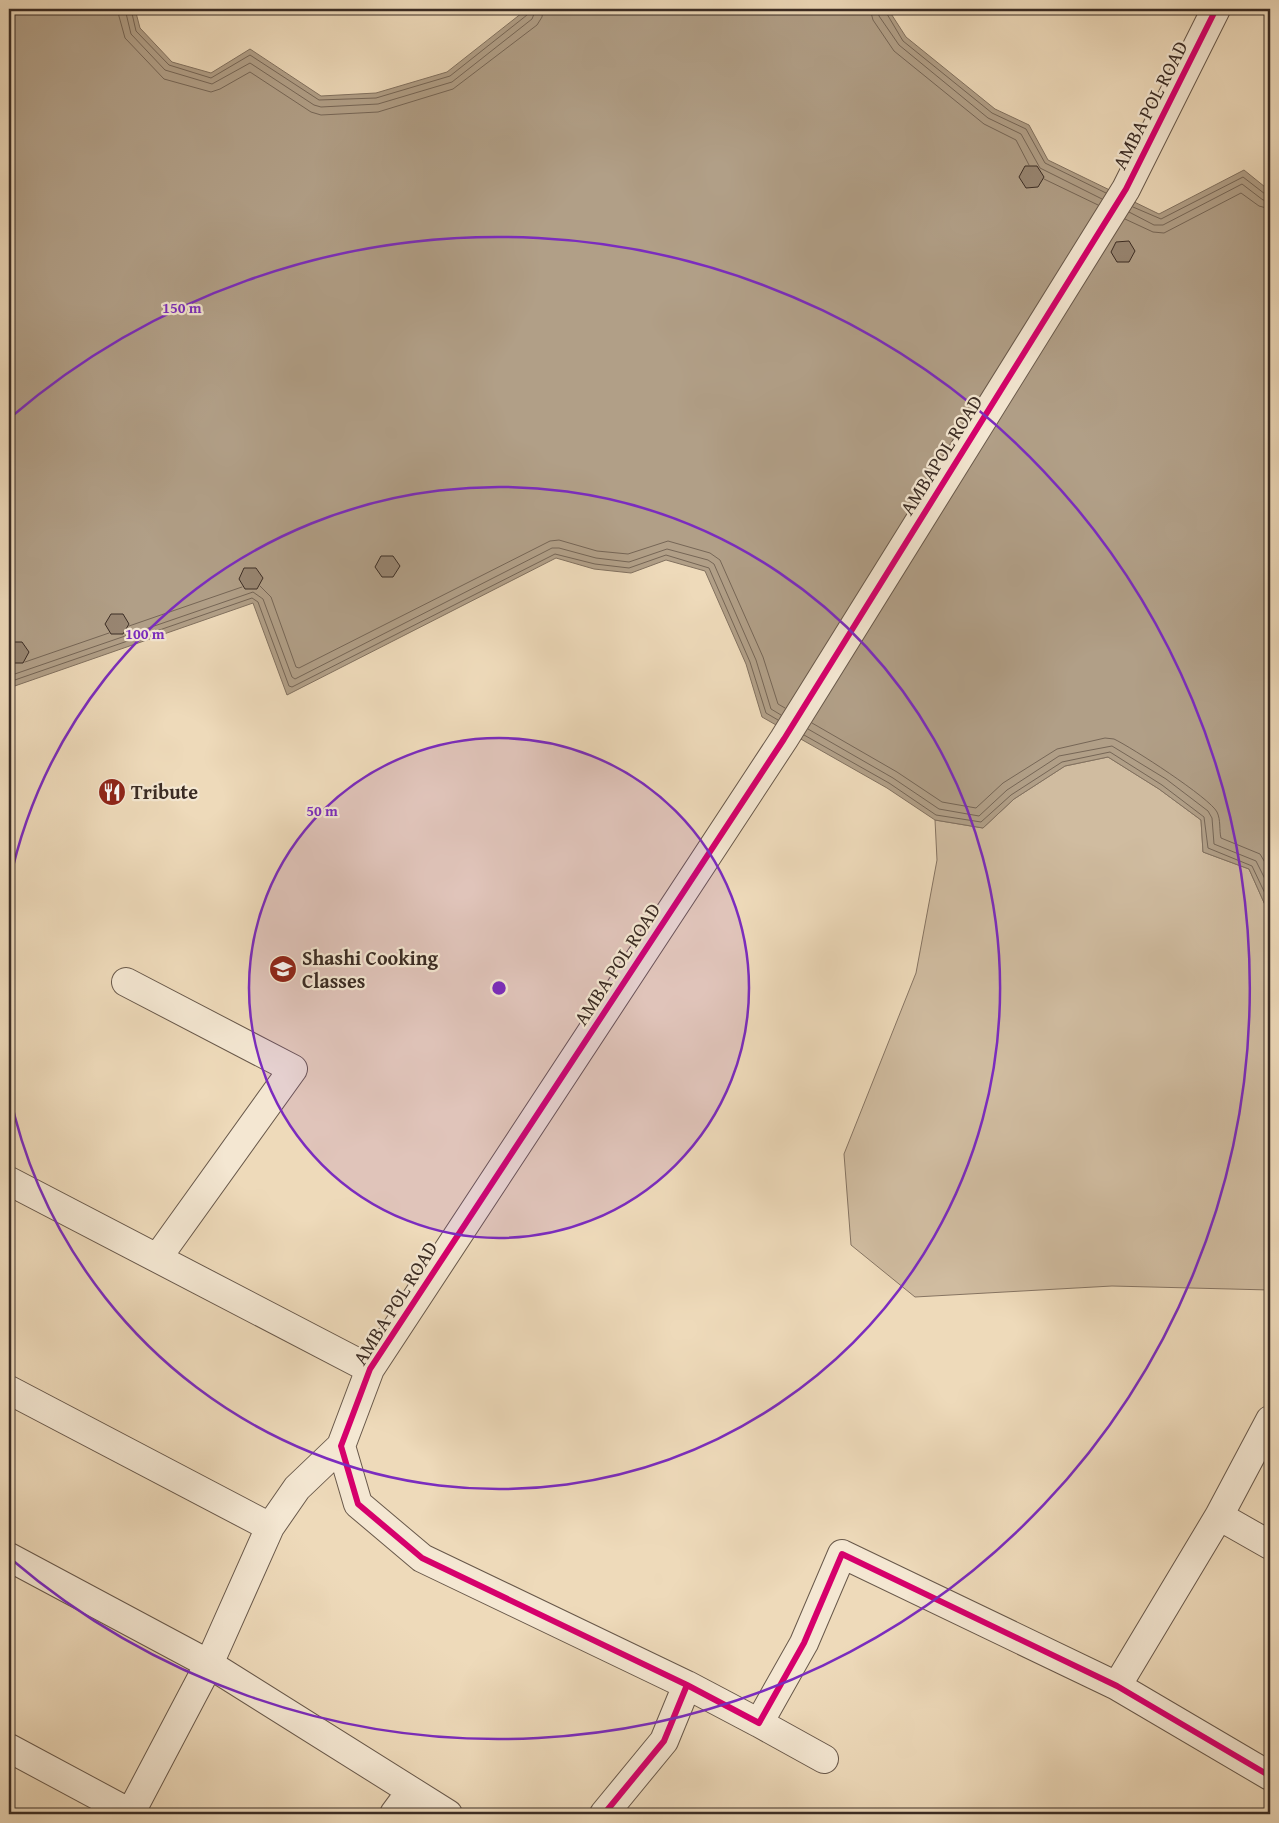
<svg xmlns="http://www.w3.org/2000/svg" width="1279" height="1823" font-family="'Gentium Book Plus',serif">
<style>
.green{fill:#d0bca0;stroke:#867462}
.water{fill:#b19f87;stroke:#82715f}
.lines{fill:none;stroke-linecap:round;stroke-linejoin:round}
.shore{stroke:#766656;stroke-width:1}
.building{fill:#988672;stroke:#3b2c24}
.street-casing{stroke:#68584a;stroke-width:30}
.street{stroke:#f4e7d2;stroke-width:28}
.cycleway-casing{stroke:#f4e7d2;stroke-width:9}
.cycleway{stroke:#d6006c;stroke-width:6}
.ring{fill:none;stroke:#7b2cbf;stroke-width:2.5}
.labels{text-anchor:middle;stroke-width:4.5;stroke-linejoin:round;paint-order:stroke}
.street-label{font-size:20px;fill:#3b2c24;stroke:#f4e7d2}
.poi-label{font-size:20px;font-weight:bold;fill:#3b2c24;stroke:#f4e7d2;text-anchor:start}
.centre{fill:#7b2cbf;stroke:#f4e7d2;stroke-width:2.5}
.ring-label{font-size:15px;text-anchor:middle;font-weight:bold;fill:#7b2cbf;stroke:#f4e7d2;stroke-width:4.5;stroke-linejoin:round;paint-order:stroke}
</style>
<rect width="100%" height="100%" fill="#eedaba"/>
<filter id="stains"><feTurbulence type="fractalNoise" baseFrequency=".004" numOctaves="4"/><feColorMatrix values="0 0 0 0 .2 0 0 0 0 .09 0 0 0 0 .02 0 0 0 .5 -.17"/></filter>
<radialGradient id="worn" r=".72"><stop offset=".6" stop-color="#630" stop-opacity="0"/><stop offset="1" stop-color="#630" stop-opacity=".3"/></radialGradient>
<path class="green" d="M1108 757 1159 789 1201 820 1203 852 1249 869 1270 916V1290L1112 1286 915 1297 851 1245 844 1154 916 973 937 860 935 820 983 828 1014 799 1065 766Z"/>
<path class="water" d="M9 9H135L140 28 172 62 211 73 250 49 321 96 376 93 447 72 527 9H888L906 37 995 109 1029 125 1048 160 1159 214 1244 170 1270 191V916L1249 869 1203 852 1201 820 1159 789 1108 757 1065 766 1014 799 983 828 935 820 887 788 762 717 746 664 705 571 666 560 631 573 594 569 556 558 287 695 253 603 9 688Z"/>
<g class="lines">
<path class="shore" d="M117 9 125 38 164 79 211 92 220 89 250 72 311 112 321 115 378 112 453 89 537 25 542 17 543 9
M125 9 131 34 165 70 212 84 250 63 314 105 321 107 378 104 452 82 532 19 536 9
M131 9 136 31 169 65 211 78 250 55 319 100 376 98 450 76 527 15 529 9
M870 9 873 20 894 51 984 124 1016 140 1029 165
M878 9 879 16 899 45 988 118 1021 134 1040 168 1102 199
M884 9 903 41 992 113 1026 129 1045 163 1106 193
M1044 179 1098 205
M1133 207 1161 219 1243 177 1265 194 1270 195
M1129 212 1154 225H1163L1242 184 1263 200 1270 201
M1125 219 1153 232 1164 233 1241 193 1259 206 1270 209
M260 586 271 597 296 667 299 668 550 541 559 540 597 551 628 554 668 541 710 553 720 560 763 657 778 704 785 708
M129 626 242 587
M25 662 109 633
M9 676 253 592 263 599 292 677 295 679 552 548H559L596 558 629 562 667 549 708 560 714 564 756 660 771 709 781 715
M9 682 252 598 258 602 289 686 292 687 555 554 595 564 629 568 666 555 709 568 750 662 766 713 778 720
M812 723 897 772 942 802 976 808 1003 783 1057 749 1105 738 1114 739C1131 747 1210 798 1217 812 1221 820 1219 830 1221 838L1260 854 1270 871
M808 729 893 778 939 809 979 816 1007 790 1059 756 1112 746 1166 779 1208 811 1212 818 1214 844 1256 861 1270 889
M804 735 889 783 936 815 981 822 1011 795 1062 762 1110 752 1162 785 1204 817 1208 848 1252 866 1270 904"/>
</g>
<path class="building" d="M1025 166H1037L1044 177 1038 187 1026 188 1019 177Z
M1129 241 1135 251 1129 262H1117L1111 252 1116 242Z
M381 556H393L400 566 393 577H382L375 567Z
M244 568H256L263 578 257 589H245L239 579Z
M111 614H123L129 624 123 634H111L105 624Z
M10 642H22L29 652 23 663H11L9 660Z"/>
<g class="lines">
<g class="street-casing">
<path id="street" d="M126 982 293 1069 158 1257
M9 1181 370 1369
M9 1390 270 1527
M1219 1516 1270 1545
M9 1557 209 1664 448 1814
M687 1685 759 1723 804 1643 842 1554 1117 1686 1270 1776
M1117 1686 1219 1516 1270 1420
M759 1723 824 1759
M9 1748 132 1814
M130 1814 209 1664 270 1527 297 1488 341 1446
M394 1814 411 1791
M604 1814 664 1741 687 1685 422 1558 358 1504 341 1446 370 1369 784 739 1126 189 1216 9"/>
</g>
<use href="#street" class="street"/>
<g class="cycleway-casing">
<path id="cycleway" d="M687 1685 759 1723 804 1643 842 1554 1117 1686 1270 1776
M604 1814 664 1741 687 1685 422 1558 358 1504 341 1446 370 1369 784 739 1126 189 1216 9"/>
</g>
<use href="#cycleway" class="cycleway"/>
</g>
<circle cx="499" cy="988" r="250" fill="#7b2cbf" fill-opacity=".12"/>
<g class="ring">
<circle cx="499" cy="988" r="250"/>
<path d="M9 884A501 501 0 1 1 9 1092"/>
<path d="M11 417A751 751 0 1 1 11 1559"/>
</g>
<defs>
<g id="restaurant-disc" transform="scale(1.4375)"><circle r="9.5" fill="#8f2418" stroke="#f4e7d2"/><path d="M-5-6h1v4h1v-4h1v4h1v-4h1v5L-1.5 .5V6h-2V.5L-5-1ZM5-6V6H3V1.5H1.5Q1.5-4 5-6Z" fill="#fff"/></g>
<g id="school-disc" transform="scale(1.4375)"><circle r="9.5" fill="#8f2418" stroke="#f4e7d2"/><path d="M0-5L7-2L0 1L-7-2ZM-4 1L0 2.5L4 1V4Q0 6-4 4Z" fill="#fff"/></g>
</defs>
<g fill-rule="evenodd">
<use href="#restaurant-disc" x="112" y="792"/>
<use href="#school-disc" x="283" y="969"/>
</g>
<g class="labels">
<g class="street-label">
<text transform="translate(1150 105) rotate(-63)" y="7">AMBA POL ROAD</text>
<text transform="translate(941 455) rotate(-58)" y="7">AMBAPOL ROAD</text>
<text transform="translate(617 964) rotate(-57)" y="7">AMBA POL ROAD</text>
<text transform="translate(395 1303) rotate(-58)" y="7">AMBA POL ROAD</text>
</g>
<g class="poi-label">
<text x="131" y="799">Tribute</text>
<text x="302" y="965">Shashi Cooking<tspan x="302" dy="23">Classes</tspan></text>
</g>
</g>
<circle cx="499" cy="988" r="8" class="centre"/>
<g class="ring-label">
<text x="182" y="313">150 m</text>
<text x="145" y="639">100 m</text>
<text x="322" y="816">50 m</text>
</g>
<rect width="1279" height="1823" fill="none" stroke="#eedaba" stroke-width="30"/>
<rect x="10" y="10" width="1259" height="1803" fill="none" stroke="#3b2c24" stroke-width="2.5"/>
<rect x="15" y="15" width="1249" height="1793" fill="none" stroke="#3b2c24"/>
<rect width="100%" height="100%" filter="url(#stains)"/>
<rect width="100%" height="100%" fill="url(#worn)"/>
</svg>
